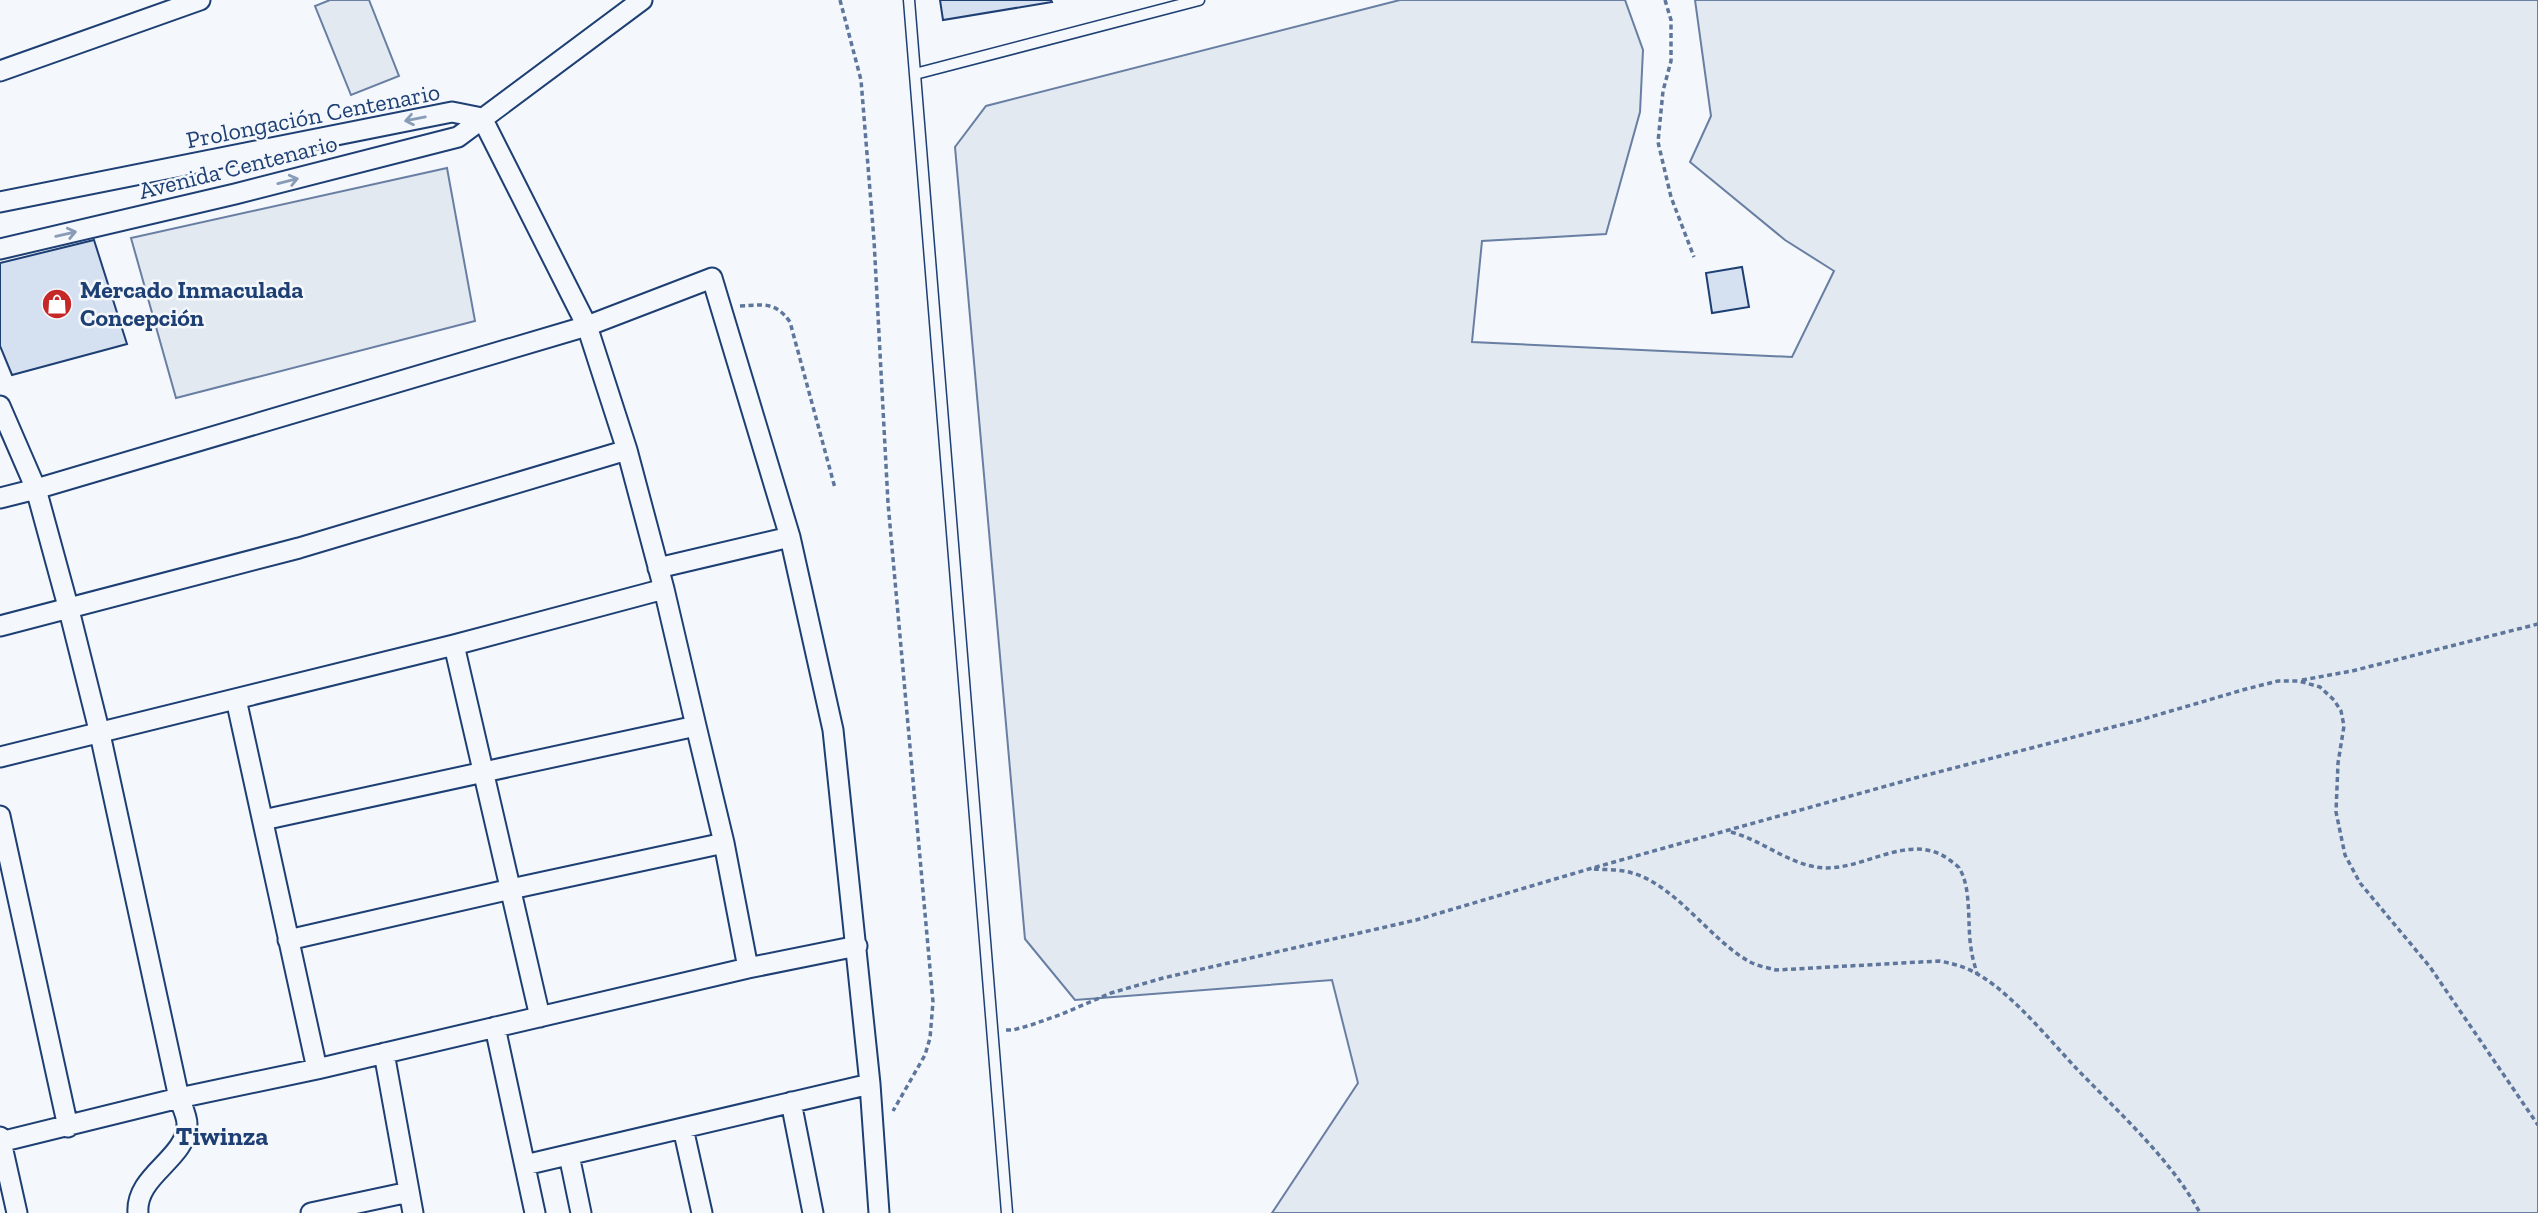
<svg xmlns="http://www.w3.org/2000/svg" width="2538" height="1213" font-family="'Zilla Slab',serif">
<style>
.green{fill:#e3e9f0;stroke:#687fa3;stroke-width:2}
.building{fill:#d5e0f0;stroke:#1d3f73;stroke-width:2}
.lines{fill:none;stroke-linecap:round;stroke-linejoin:round}
.service-casing{stroke:#1d3f73;stroke-width:13}
.minor-casing{stroke:#1d3f73;stroke-width:23}
.path{stroke:#5e769c;stroke-width:3.5;stroke-dasharray:5 3.5;stroke-linecap:butt}
.service{stroke:#f4f7fb;stroke-width:10}
.minor{stroke:#f4f7fb;stroke-width:19}
.oneway{stroke:#889bb7}
.labels{text-anchor:middle;stroke-width:5;stroke-linejoin:round;paint-order:stroke}
.street-label{font-size:24px;fill:#1d3f73;stroke:#f4f7fb}
.poi-label{font-size:24px;font-weight:bold;fill:#1d3f73;stroke:#f4f7fb;text-anchor:start}
.neighbourhood-label{font-size:26px;font-weight:bold;fill:#1d3f73;stroke:#f4f7fb}
</style>
<rect width="100%" height="100%" fill="#f4f7fb"/>
<path class="green" d="M330 0H369L399 76 351 95 315 6Z
M1400 0H1625L1643 50 1640 112 1606 234 1482 241 1472 342 1792 357 1834 271 1785 240 1690 162 1711 116 1695 0H2538V1213H1272L1358 1083 1332 980 1075 1000 1025 939 955 147 986 106Z
M447 168 475 321 176 398 131 238Z"/>
<path class="building" d="M940 0H1051L1052 2 943 20Z
M94 240 127 344 12 375 0 346V263Z
M1742 267 1749 307 1712 313 1706 273Z"/>
<g class="lines">
<g class="service-casing">
<path id="service" d="M909 0 1007 1213
M915 74 1199 0"/>
</g>
<g class="minor-casing">
<path id="minor" d="M0 71 200 0
M482 118 587 326 627 450 664 589 696 726 724 843 748 968
M0 202 452 112 482 118
M0 249 235 194 458 137 642 0
M0 406 36 489 69 610 100 734 179 1098C182 1106 187 1116 187 1124 187 1159 135 1175 138 1213
M0 498 36 489 587 326 712 278 790 537 833 730 870 1084 879 1213
M658 568 790 537
M0 626 299 548 627 450
M454 645 540 1017
M236 699 317 1069
M0 757 454 645 664 589
M0 816 68 1127
M263 820 696 726
M288 940 511 889 724 843
M495 1027 535 1213
M384 1053 413 1213
M791 1102 813 1213
M683 1128 702 1213
M0 1137 17 1213
M0 1142 179 1098 317 1069 748 968 857 946
M569 1155 581 1213
M525 1165 870 1084
M311 1213 409 1192"/>
</g>
<path class="path" d="M840 0 861 80 874 240 888 503 933 1002 930 1038 925 1055 893 1111
M1665 0 1671 20V61L1663 91 1658 142 1671 197 1694 257
M740 306C764 305 775 301 790 322L835 488
M2302 680 2352 671 2538 624
M1731 832C1761 840 1786 862 1816 867 1861 875 1909 828 1951 861 1952 862 1959 867 1959 868 1972 887 1967 926 1971 948 1972 957 1975 966 1977 974
M1594 869C1606 870 1620 869 1632 873 1676 885 1710 940 1750 962 1758 966 1768 968 1776 970L1939 961C1956 964 1969 968 1984 978 2015 998 2049 1039 2075 1067 2117 1111 2171 1159 2200 1213
M1006 1030H1013L1031 1025 1062 1014 1111 993 1163 978 1416 920 1589 869 1915 778 2140 720 2246 689 2278 681H2299L2320 687 2334 700 2341 711 2344 726 2338 763 2336 812 2345 855 2360 883 2430 967 2538 1125"/>
<use href="#service" class="service"/>
<use href="#minor" class="minor"/>
</g>
<defs><path id="oneway-shaft" d="M-6 0H5M1.5-3L5.5 0L1.5 3" fill="none" stroke-width="1.6" stroke-linecap="round" stroke-linejoin="round" transform="scale(1.75)"/></defs>
<g class="oneway">
<use href="#oneway-shaft" transform="translate(415 119) rotate(169)"/>
<use href="#oneway-shaft" transform="translate(288 181) rotate(-14)"/>
<use href="#oneway-shaft" transform="translate(66 234) rotate(-13)"/>
</g>
<defs>
<g id="shop-disc" transform="scale(1.575)"><circle r="9.5" fill="#c62828" stroke="#f4f7fb"/><path d="M-5-2.5h2.3a2.7 3.5 0 0 1 5.4 0H5L5.5 6h-11ZM-1.5-2.5h3a1.5 2.3 0 0 0-3 0Z" fill="#fff"/></g>
</defs>
<g fill-rule="evenodd">
<use href="#shop-disc" x="57" y="304"/>
</g>
<g class="labels">
<g class="street-label">
<text transform="translate(313 116) rotate(-11)" y="8">Prolongación Centenario</text>
<text transform="translate(238 167) rotate(-14)" y="8">Avenida Centenario</text>
</g>
<g class="poi-label">
<text x="80" y="298">Mercado Inmaculada<tspan x="80" dy="28">Concepción</tspan></text>
</g>
<g class="neighbourhood-label">
<text x="222" y="1145">Tiwinza</text>
</g>
</g>
</svg>
